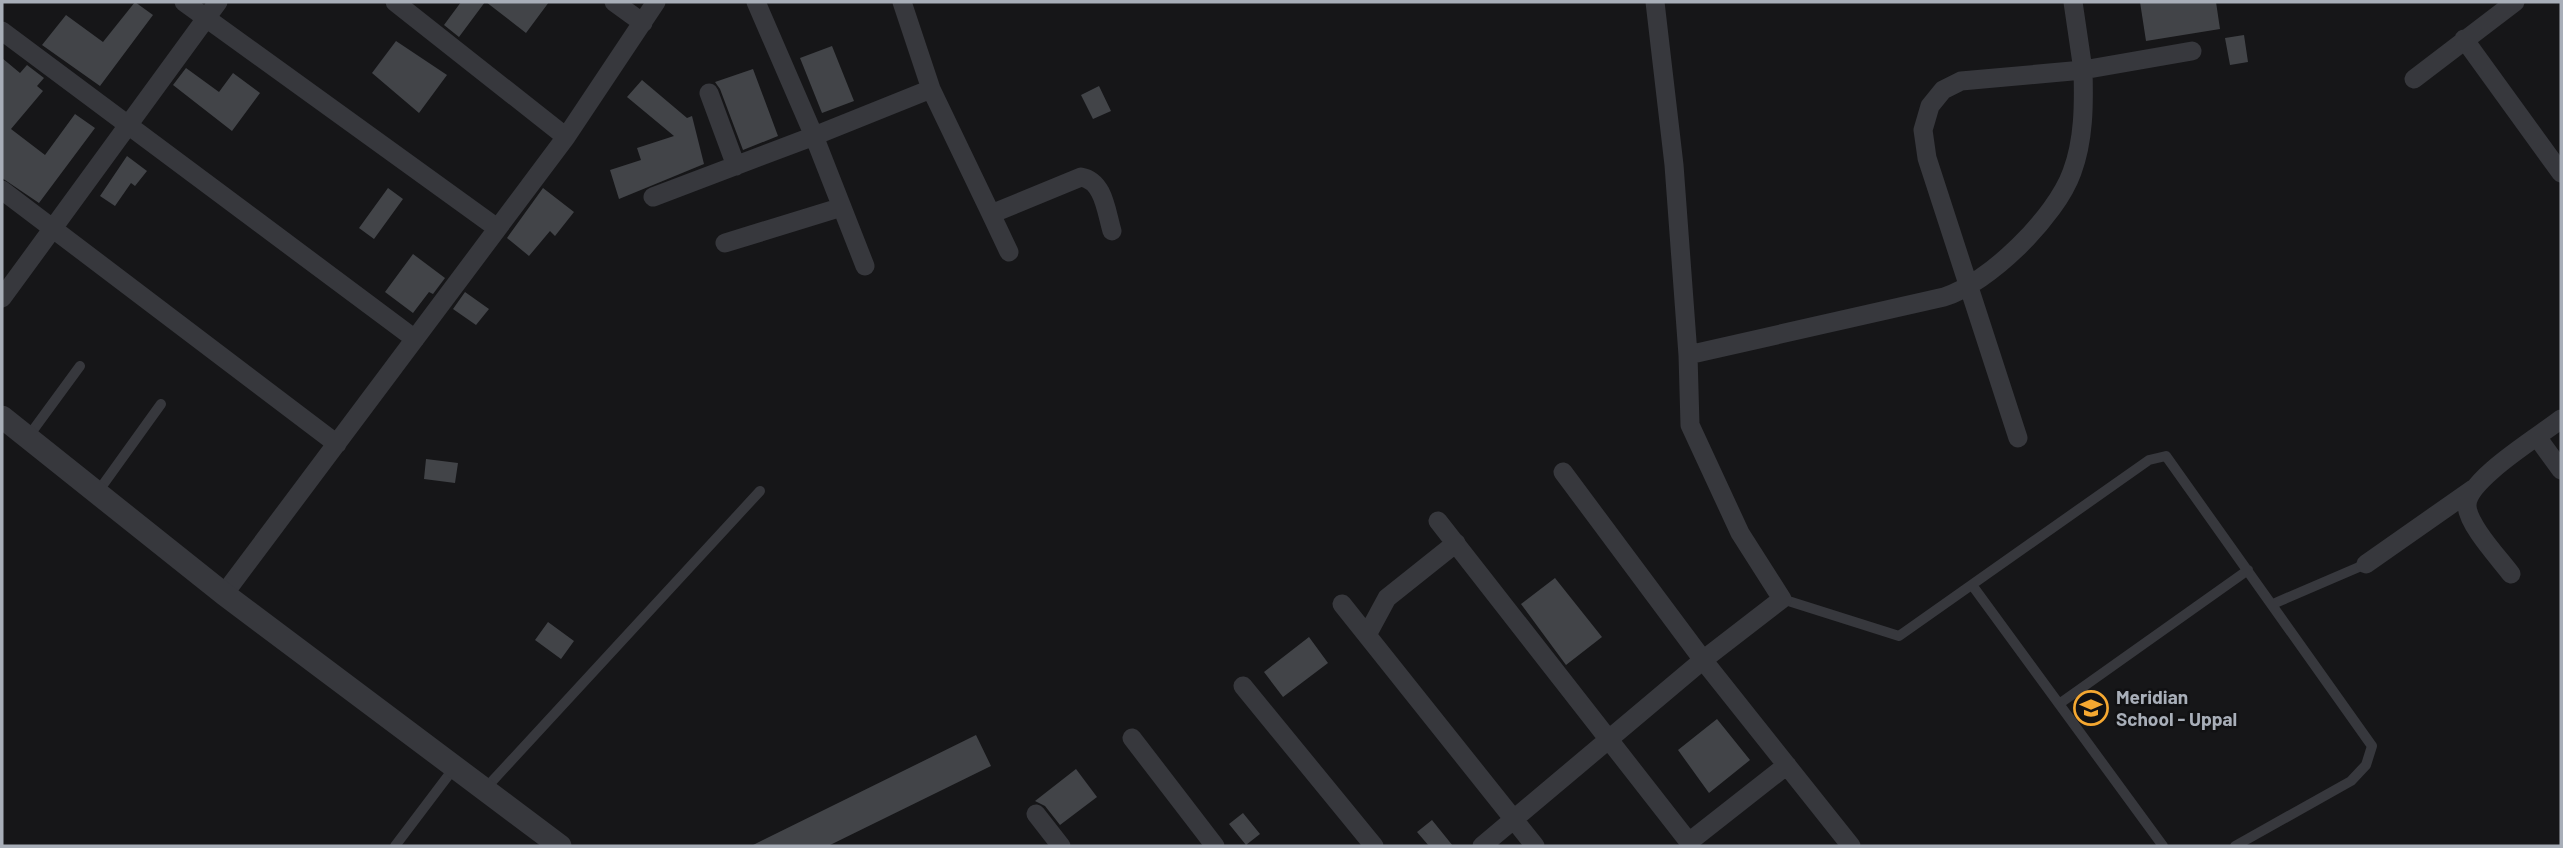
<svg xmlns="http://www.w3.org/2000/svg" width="2563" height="848" font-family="Barlow,sans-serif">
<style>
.building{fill:#424448}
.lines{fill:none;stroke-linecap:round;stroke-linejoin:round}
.service{stroke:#37383d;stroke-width:10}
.minor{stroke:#37383d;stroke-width:19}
.tertiary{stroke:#37383d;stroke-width:23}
.labels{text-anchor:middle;stroke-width:5;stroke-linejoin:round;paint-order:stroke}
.poi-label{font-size:19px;font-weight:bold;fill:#a8aeb8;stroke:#111113;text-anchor:start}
</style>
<rect width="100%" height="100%" fill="#161618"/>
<path class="building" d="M135 2 153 15 100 86 42 45 66 15 103 42Z
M461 2H485L459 37 444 25Z
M486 2H549L526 33Z
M2140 2H2216L2220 29 2146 41Z
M2244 35 2248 62 2230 65 2225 38Z
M396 41 447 75 419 113 372 73Z
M832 46 854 101 822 113 800 58Z
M2 58 20 73 27 65 44 78 37 86 43 91 11 129 45 155 75 114 95 128 39 203 2 178Z
M186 68 219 92 233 73 260 93 232 131 173 85Z
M753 69 778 136 743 150 720 89 715 82Z
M642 80 687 118 692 116 704 164 619 199 610 170 641 160 637 148 674 136 627 97Z
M1099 86 1111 111 1093 119 1081 95Z
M127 156 147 171 135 186 131 183 115 206 100 196Z
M388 188 403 199 374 239 359 228Z
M543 188 574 212 555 236 550 231 529 256 507 238Z
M413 254 445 278 433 294 429 292 413 313 385 292Z
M465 292 489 309 476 325 453 309Z
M426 459 458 463 455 483 424 479Z
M1555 578 1602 637 1566 665 1521 604Z
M548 622 574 641 561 659 535 640Z
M1309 637 1328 663 1283 697 1264 672Z
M1717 719 1750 760 1709 793 1678 750Z
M976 735 991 766 828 846H751Z
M1076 769 1097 797 1060 825 1045 806 1035 801Z
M1243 813 1260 834 1246 845 1229 824Z
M1432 820 1453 846H1429L1417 832Z"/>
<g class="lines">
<path class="service" d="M28 437 80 366
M97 493 161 404
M1972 585 2163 846
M1782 599 1899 636 2149 460 2166 456 2372 746 2366 765 2351 781 2235 846
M2273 604 2366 564
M2059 704 2248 570
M485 789 760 491
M395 846 454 768"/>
<path class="minor" d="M184 2 497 228
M395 2 566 137
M614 2 643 23
M756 2 814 136 931 89
M902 2 931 89 991 214 1081 177C1104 181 1106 211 1112 231
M2073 2 2083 70 2192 51
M2 31 415 339
M2464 39 2561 173
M2414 79 2515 2
M709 93 736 166
M2 190 337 444
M653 197 814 136 865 266
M991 214 1009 252
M725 243 842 207
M2 298 218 2
M1688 355 1944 297C1989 283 2056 217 2072 172 2084 140 2084 104 2083 70L1961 81 1943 90 1930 106 1923 130 1927 158 2018 438
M2537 437 2561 470
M1563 472 1703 660 1851 846
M1438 521 1692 846
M2366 564 2473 489
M2511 574C2499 558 2468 525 2467 506 2466 480 2541 435 2561 419
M224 594 566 137 656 2
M1342 604 1535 846
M1367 635 1387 598 1456 543
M1243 686 1374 846
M1132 738 1215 846
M1036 814 1061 846
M1689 842 1787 765
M1482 846 1703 660 1782 599 1740 533 1690 425 1688 355 1674 165 1655 2"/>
<path class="tertiary" d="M2 417 224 594 560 846"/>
</g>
<defs>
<g id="school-ring" transform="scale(1.75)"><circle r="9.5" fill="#111113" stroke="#f5a831" stroke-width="1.5"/><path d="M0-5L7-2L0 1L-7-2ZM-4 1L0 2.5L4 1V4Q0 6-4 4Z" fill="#f5a831"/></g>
</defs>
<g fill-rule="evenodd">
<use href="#school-ring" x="2091" y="708"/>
</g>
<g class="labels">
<g class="poi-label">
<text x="2116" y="704">Meridian<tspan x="2116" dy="22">School - Uppal</tspan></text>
</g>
</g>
<rect width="2563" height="848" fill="none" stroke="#a8aeb8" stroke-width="7"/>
</svg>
